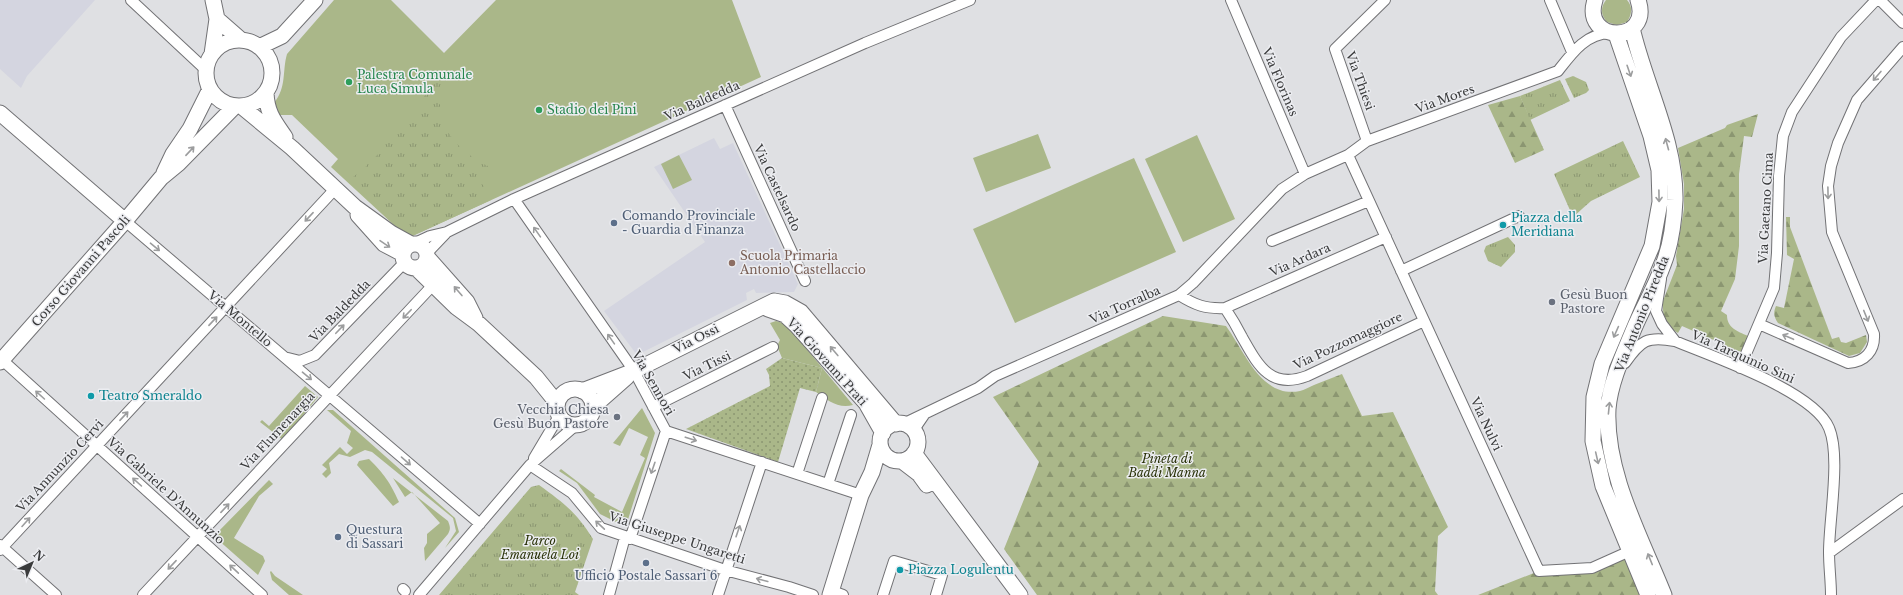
<svg xmlns="http://www.w3.org/2000/svg" width="1903" height="595" font-family="'Libre Baskerville',serif">
<style>
.built{fill:#d4d5e0}
.grass{fill:#aab789}
.forest{fill:url(#forest-firs)}
.park{fill:url(#park-tufts)}
.garden{fill:url(#garden-dots)}
.lines{fill:none;stroke-linecap:round;stroke-linejoin:round}
.street-casing{stroke:#727275;stroke-width:12}
.secondary-casing{stroke:#727275;stroke-width:17}
.street{stroke:#fff;stroke-width:10}
.secondary{stroke:#fff;stroke-width:15}
.oneway{stroke:#9c9d9e}
.leisure-dot{fill:#2e9e5b;stroke:#ecedf1;stroke-width:1.5}
.service-dot{fill:#5c6f8a;stroke:#ecedf1;stroke-width:1.5}
.culture-dot{fill:#0f9aa8;stroke:#ecedf1;stroke-width:1.5}
.education-dot{fill:#8d6e63;stroke:#ecedf1;stroke-width:1.5}
.worship-dot{fill:#6b7280;stroke:#ecedf1;stroke-width:1.5}
.labels{text-anchor:middle;stroke-width:3;stroke-linejoin:round;paint-order:stroke}
.leisure-label{font-size:12px;fill:#27864d;stroke:#ecedf1;text-anchor:start}
.street-label{font-size:12px;fill:#3a3b3c;stroke:#ecedf1}
.service-label{font-size:12px;fill:#4e5e75;stroke:#ecedf1;text-anchor:start}
.culture-label{font-size:12px;fill:#0d838f;stroke:#ecedf1;text-anchor:start}
.education-label{font-size:12px;fill:#785e54;stroke:#ecedf1;text-anchor:start}
.worship-label{font-size:12px;fill:#5b616d;stroke:#ecedf1;text-anchor:start}
.park-label{font-size:12px;font-style:italic;fill:#293208;stroke:#ecedf1}
</style>
<defs>
<pattern id="forest-firs" width="22" height="20" patternUnits="userSpaceOnUse"><rect width="22" height="20" fill="#aab789"/><path d="M5 1l3.5 6h-7zM16 11l3.5 6h-7z" fill="#8b9671"/></pattern>
<pattern id="park-tufts" width="24" height="20" patternUnits="userSpaceOnUse"><rect width="24" height="20" fill="#aab789"/><path d="M3 7l-1-3M5 7V3M7 7l1-3M15 17l-1-3M17 17v-4M19 17l1-3" fill="none" stroke="#8b9671"/></pattern>
<pattern id="garden-dots" width="8" height="8" patternUnits="userSpaceOnUse"><rect width="8" height="8" fill="#aab789"/><path d="M2 2h.1M6 6h.1" fill="none" stroke="#8b9671" stroke-width="1.8" stroke-linecap="round"/></pattern>
</defs>
<rect width="100%" height="100%" fill="#dfe0e3"/>
<path class="built" d="M0 0H95L27 76 21 88 0 69Z
M714 138 720 149 733 143 798 284 794 292 756 293 754 289 746 293 747 300 637 355 604 311 705 242 654 167Z"/>
<path class="grass" d="M334 0H391L444 53 496 0H732L761 77 408 238 331 167 338 159 292 115H278L274 103C287 87 282 71 287 54Z
M1606 0H1627C1633 7 1632 14 1627 22L1617 25 1607 22C1601 15 1600 8 1606 0Z
M1038 134 1051 168 986 192 973 158Z
M1197 135 1235 219 1183 242 1145 159Z
M679 155 692 180 673 189 661 164Z
M1134 158 1176 252 1015 323 973 229Z
M776 321 786 324 853 405C838 409 827 400 816 392L822 368 782 358 777 346 780 340 770 323Z
M305 386 318 397 283 440 260 422 262 420 269 426Z
M642 408 655 433 626 526H624L600 514 577 483 559 471 561 469 595 495 594 497 622 512 645 458 640 455 648 437 629 428 620 446 613 443Z
M327 410H333L455 518 459 532 445 548 456 531 453 518 372 452 365 450 350 457 339 454 329 463 331 473 326 478 322 474 327 469 322 465 340 447 347 454 353 448 347 443 351 431Z
M369 459C384 474 390 482 399 502L393 506 357 465 359 461Z
M393 478 448 521C450 526 451 529 448 534L425 561 424 548 427 543V534L440 523 412 492 405 497Z
M269 480 273 484 259 496 234 538 263 556 265 561 258 575 217 539 215 535Z
M271 571 275 576 303 595H289L272 580 270 572Z"/>
<path class="forest" d="M1520 96 1544 150 1515 163 1488 105Z
M1758 114 1752 137 1744 136 1739 174V246L1735 279 1721 311 1727 315C1727 328 1737 331 1748 336 1742 351 1740 360 1721 352L1725 345 1682 326 1678 333 1670 328 1664 318 1663 310V301L1677 265 1676 256 1684 209V184L1678 148 1725 128 1727 125Z
M1786 217H1790V227L1832 339 1839 337 1841 342 1846 343 1866 335 1867 342 1860 353 1849 356 1778 323C1774 317 1773 313 1776 306L1784 308 1794 259 1787 255Z
M1163 316 1226 326C1244 350 1261 399 1300 391 1304 390 1309 387 1314 385 1323 381 1333 378 1342 374L1362 416 1393 412 1448 527 1438 536 1435 591 1438 595H1037L1004 549 1039 462 993 397Z
M1630 551 1641 595H1478L1539 571 1576 569Z"/>
<path class="park" d="M449 65C445 78 440 91 440 104 440 133 465 156 490 167L480 180 491 200 408 238 348 181 357 174 364 172C365 163 373 160 379 153 386 145 391 132 400 126 409 119 416 120 421 109L419 103Z
M1573 76 1586 82 1589 90 1586 93 1574 98 1565 79Z
M1560 80 1570 101 1530 120 1520 96Z
M1623 141 1640 177 1591 201 1573 217 1554 174Z
M1508 237 1515 245V252L1501 267 1488 261 1484 251 1486 246Z
M539 485C565 504 576 512 593 539L575 592 579 595H439L531 487Z"/>
<path class="garden" d="M782 358 822 368 816 392 800 388 778 462 686 429 770 386 769 375 766 369Z"/>
<g class="lines">
<g class="street-casing">
<path id="street" d="M131 0 206 70
M1231 0 1305 174
M1550 0 1572 52
M1880 0 1903 23
M725 105 805 281
M1367 141 1335 49 1385 0
M1348 155 1539 571 1592 568 1630 551
M514 199 634 371 666 431 861 495
M125 221 480 524
M1272 241 1369 201
M415 243 430 236 447 232 514 199 865 43 970 0
M427 253 447 232
M1401 271 1519 216
M1661 279 1656 311 1662 324 1675 341
M1179 295C1195 305 1205 309 1225 308L1386 237
M1225 308C1231 317 1237 327 1242 337 1258 365 1270 390 1307 376L1424 321
M1759 324 1848 363C1865 362 1875 351 1874 334L1832 232 1828 186 1831 166 1838 143 1857 100 1903 47
M0 358 262 595
M288 358 300 361 315 355 405 262
M1625 363C1641 340 1647 336 1675 341 1713 357 1814 391 1829 428 1841 456 1829 520 1829 552 1829 567 1831 581 1831 595
M1740 368 1774 288 1777 253 1779 176 1783 136 1792 112 1841 37 1876 0
M653 407 773 347
M903 424 978 388 995 376 1179 295 1193 283 1282 189 1305 174 1348 155 1367 141 1558 71C1572 53 1585 34 1610 33
M913 431 924 415
M534 458 559 416
M530 465 572 493 601 528 725 570 789 587 813 595
M797 474 822 398
M828 484 851 415
M630 539 666 431
M0 545 56 595
M0 550 335 189
M1829 553 1903 499
M403 589 405 591
M832 591 843 595
M143 595 433 285
M419 595 530 465 576 425
M609 595 625 537
M718 595 762 462
M883 595 894 561 942 575 936 595"/>
</g>
<g class="secondary-casing">
<path id="secondary" d="M1595 0C1581 44 1653 44 1638 0
M217 19 241 40
M1632 28C1645 85 1676 141 1675 200 1674 222 1671 245 1663 265 1655 288 1642 309 1633 331 1623 355 1610 383 1608 409 1605 473 1641 537 1664 595
M1616 34 1651 136 1659 170 1660 202 1652 246 1602 364 1594 397 1593 441 1603 486 1648 595
M206 73a33 33 0 1 1 66 0a33 33 0 1 1-66 0Z
M259 47 282 36 315 0
M212 54 217 19 213 0
M266 93C267 113 274 121 285 137
M241 106 292 148 355 207 391 233 411 244
M0 113 125 221
M164 173 173 154 190 129 210 89
M358 215 384 244 403 254
M403 256a12 12 0 1 1 24 0a12 12 0 1 1-24 0Z
M428 258 467 302 475 318
M416 268 456 307 479 324 536 377 557 403
M768 309 785 315 797 326 866 403 883 433
M0 362 125 221 161 178 178 164 235 106
M557 407a18 18 0 1 1 36 0a18 18 0 1 1-36 0Z
M582 391 634 371 774 301 785 303 801 312 896 424
M593 407 627 377
M880 442a19 19 0 1 1 38 0a19 19 0 1 1-38 0Z
M914 453 1020 595
M902 461 919 474 927 485
M830 595 861 495 872 472 880 445"/>
</g>
<use href="#street" class="street"/>
<use href="#secondary" class="secondary"/>
</g>
<defs><path id="oneway-shaft" d="M-6 0H5M1.5-3L5.5 0L1.5 3" fill="none" stroke-width="1.6" stroke-linecap="round" stroke-linejoin="round"/></defs>
<g class="oneway">
<use href="#oneway-shaft" transform="translate(1629 71) rotate(71)"/>
<use href="#oneway-shaft" transform="translate(1877 76) rotate(131)"/>
<use href="#oneway-shaft" transform="translate(1667 144) rotate(-105)"/>
<use href="#oneway-shaft" transform="translate(190 151) rotate(-47)"/>
<use href="#oneway-shaft" transform="translate(1828 193) rotate(89)"/>
<use href="#oneway-shaft" transform="translate(1659 196) rotate(89)"/>
<use href="#oneway-shaft" transform="translate(309 217) rotate(133)"/>
<use href="#oneway-shaft" transform="translate(537 232) rotate(-125)"/>
<use href="#oneway-shaft" transform="translate(385 244) rotate(34)"/>
<use href="#oneway-shaft" transform="translate(155 247) rotate(40)"/>
<use href="#oneway-shaft" transform="translate(458 291) rotate(-131)"/>
<use href="#oneway-shaft" transform="translate(407 314) rotate(134)"/>
<use href="#oneway-shaft" transform="translate(1866 316) rotate(68)"/>
<use href="#oneway-shaft" transform="translate(213 321) rotate(-47)"/>
<use href="#oneway-shaft" transform="translate(340 329) rotate(-46)"/>
<use href="#oneway-shaft" transform="translate(1616 332) rotate(114)"/>
<use href="#oneway-shaft" transform="translate(1788 337) rotate(-157)"/>
<use href="#oneway-shaft" transform="translate(611 339) rotate(-125)"/>
<use href="#oneway-shaft" transform="translate(834 351) rotate(-130)"/>
<use href="#oneway-shaft" transform="translate(307 376) rotate(40)"/>
<use href="#oneway-shaft" transform="translate(40 395) rotate(-138)"/>
<use href="#oneway-shaft" transform="translate(1609 408) rotate(-84)"/>
<use href="#oneway-shaft" transform="translate(124 416) rotate(-47)"/>
<use href="#oneway-shaft" transform="translate(691 439) rotate(18)"/>
<use href="#oneway-shaft" transform="translate(1597 458) rotate(77)"/>
<use href="#oneway-shaft" transform="translate(406 461) rotate(41)"/>
<use href="#oneway-shaft" transform="translate(653 468) rotate(109)"/>
<use href="#oneway-shaft" transform="translate(137 482) rotate(-138)"/>
<use href="#oneway-shaft" transform="translate(225 508) rotate(-47)"/>
<use href="#oneway-shaft" transform="translate(26 522) rotate(-48)"/>
<use href="#oneway-shaft" transform="translate(600 525) rotate(-137)"/>
<use href="#oneway-shaft" transform="translate(738 531) rotate(-71)"/>
<use href="#oneway-shaft" transform="translate(1650 559) rotate(-112)"/>
<use href="#oneway-shaft" transform="translate(172 565) rotate(133)"/>
<use href="#oneway-shaft" transform="translate(234 569) rotate(-137)"/>
<use href="#oneway-shaft" transform="translate(762 580) rotate(-165)"/>
</g>
<g class="leisure-dot">
<circle cx="349" cy="82" r="4"/>
<circle cx="539" cy="110" r="4"/>
</g>
<g class="service-dot">
<circle cx="614" cy="223" r="4"/>
<circle cx="338" cy="537" r="4"/>
<circle cx="646" cy="563" r="4"/>
</g>
<g class="culture-dot">
<circle cx="1503" cy="225" r="4"/>
<circle cx="91" cy="396" r="4"/>
<circle cx="900" cy="570" r="4"/>
</g>
<circle class="education-dot" cx="732" cy="263" r="4"/>
<g class="worship-dot">
<circle cx="1552" cy="302" r="4"/>
<circle cx="617" cy="417" r="4"/>
</g>
<g class="labels">
<g class="leisure-label">
<text x="357" y="79">Palestra Comunale<tspan x="357" dy="14">Luca Simula</tspan></text>
<text x="547" y="114">Stadio dei Pini</text>
</g>
<g class="street-label">
<text transform="translate(1360 81) rotate(70)" y="4">Via Thiesi</text>
<text transform="translate(1280 82) rotate(67)" y="4">Via Florinas</text>
<text transform="translate(1445 99) rotate(-20)" y="4">Via Mores</text>
<text transform="translate(702 101) rotate(-24)" y="4">Via Baldedda</text>
<text transform="translate(777 188) rotate(65)" y="4">Via Castelsardo</text>
<text transform="translate(1766 208) rotate(-87)" y="4">Via Gaetano Cima</text>
<text transform="translate(1300 260) rotate(-24)" y="4">Via Ardara</text>
<text transform="translate(81 271) rotate(-49)" y="4">Corso Giovanni Pascoli</text>
<text transform="translate(1125 305) rotate(-24)" y="4">Via Torralba</text>
<text transform="translate(340 311) rotate(-46)" y="4">Via Baldedda</text>
<text transform="translate(1642 314) rotate(-68)" y="4">Via Antonio Piredda</text>
<text transform="translate(240 319) rotate(40)" y="4">Via Montello</text>
<text transform="translate(696 339) rotate(-27)" y="4">Via Ossi</text>
<text transform="translate(1348 341) rotate(-25)" y="4">Via Pozzomaggiore</text>
<text transform="translate(1743 357) rotate(24)" y="4">Via Tarquinio Sini</text>
<text transform="translate(827 362) rotate(48)" y="4">Via Giovanni Prati</text>
<text transform="translate(707 366) rotate(-26)" y="4">Via Tissi</text>
<text transform="translate(653 383) rotate(60)" y="4">Via Sennori</text>
<text transform="translate(1486 424) rotate(65)" y="4">Via Nulvi</text>
<text transform="translate(278 431) rotate(-47)" y="4">Via Flumenargia</text>
<text transform="translate(60 466) rotate(-47)" y="4">Via Annunzio Cervi</text>
<text transform="translate(166 491) rotate(42)" y="4">Via Gabriele D'Annunzio</text>
<text transform="translate(677 538) rotate(18)" y="4">Via Giuseppe Ungaretti</text>
</g>
<g class="service-label">
<text x="622" y="220">Comando Provinciale<tspan x="622" dy="14">- Guardia d Finanza</tspan></text>
<text x="346" y="534">Questura<tspan x="346" dy="14">di Sassari</tspan></text>
<text x="646" y="580" text-anchor="middle">Ufficio Postale Sassari 6</text>
</g>
<g class="culture-label">
<text x="1511" y="222">Piazza della<tspan x="1511" dy="14">Meridiana</tspan></text>
<text x="99" y="400">Teatro Smeraldo</text>
<text x="908" y="574">Piazza Logulentu</text>
</g>
<g class="education-label">
<text x="740" y="260">Scuola Primaria<tspan x="740" dy="14">Antonio Castellaccio</tspan></text>
</g>
<g class="worship-label">
<text x="1560" y="299">Gesù Buon<tspan x="1560" dy="14">Pastore</tspan></text>
<text x="609" y="414" text-anchor="end">Vecchia Chiesa<tspan x="609" dy="14">Gesù Buon Pastore</tspan></text>
</g>
<g class="park-label">
<text x="1167" y="463">Pineta di<tspan x="1167" dy="14">Baddi Manna</tspan></text>
<text x="540" y="545">Parco<tspan x="540" dy="14">Emanuela Loi</tspan></text>
</g>
</g>
<g transform="translate(32 563) rotate(44)" stroke="#ecedf1" stroke-width="3" paint-order="stroke">
<path d="M0-3L7 15L0 10L-7 15Z" fill="#3a3b3c"/>
<text y="-6" font-size="11" font-weight="bold" text-anchor="middle" fill="#3a3b3c">N</text>
</g>
</svg>
